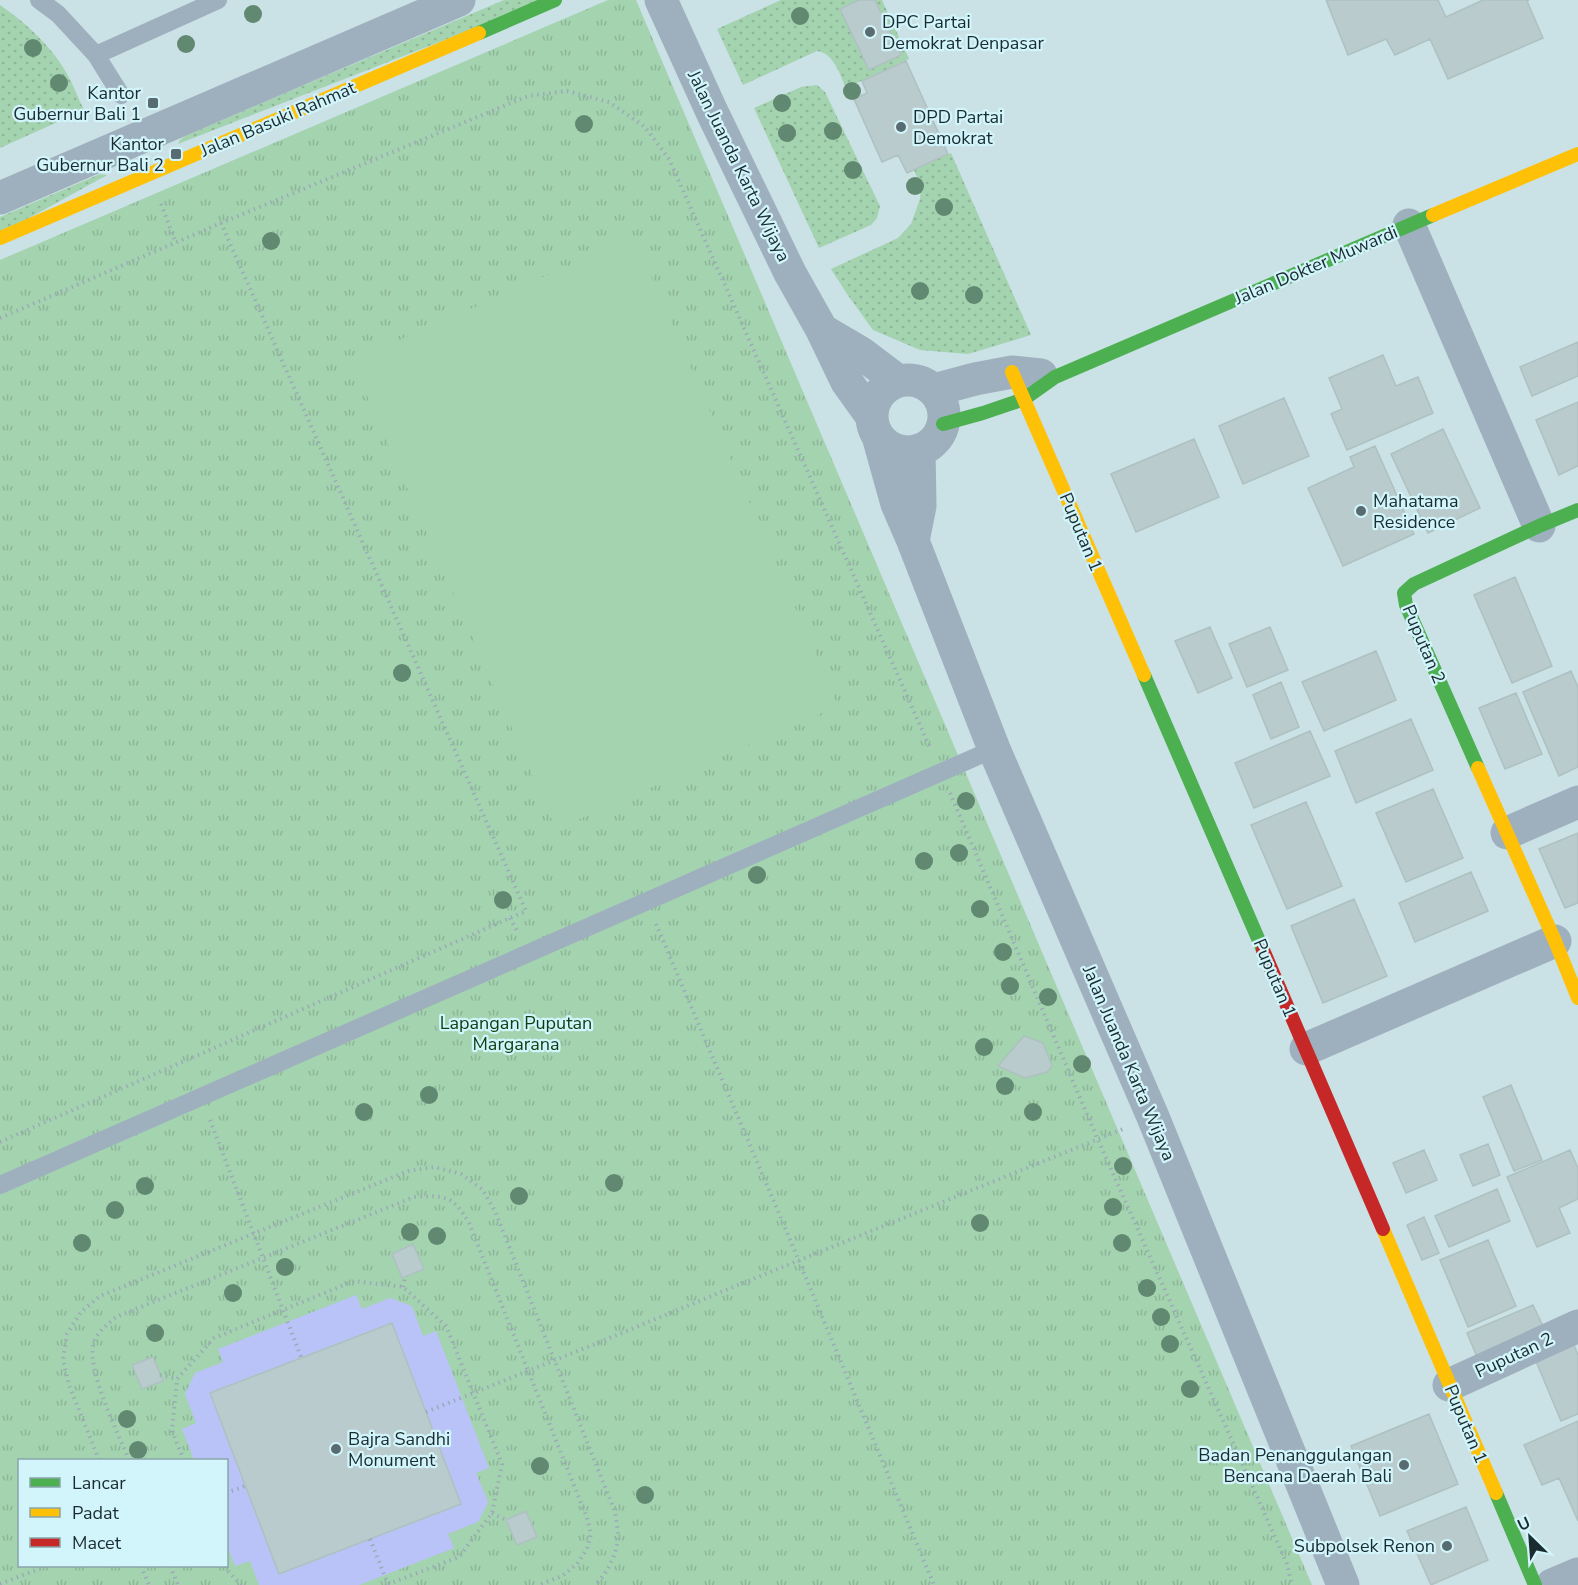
<svg xmlns="http://www.w3.org/2000/svg" width="1578" height="1585" font-family="'Nunito Sans',sans-serif">
<style>
.grass{fill:url(#grass-dots)}
.park{fill:url(#park-tufts);fill-rule:evenodd}
.pitch{fill:#a4d3b0}
.water{fill:#b9c3f7;fill-rule:evenodd}
.building{fill:#b9cbcc;stroke:#aec1c1;stroke-width:1.5}
.lines{fill:none;stroke-linecap:round;stroke-linejoin:round}
.path{stroke:#9babb6;stroke-width:4;stroke-dasharray:1.5 4.5;stroke-linecap:butt}
.lane{stroke:#9eb0be;stroke-width:18}
.street{stroke:#9eb0be;stroke-width:33}
.fast{stroke:#4caf50;stroke-width:14}
.slow{stroke:#ffc107;stroke-width:14}
.jam{stroke:#c62828;stroke-width:14}
.tree{fill:#618870}
.poi-dot{fill:#586b70;stroke:#d2f5fc;stroke-width:2}
.labels{text-anchor:middle;stroke-width:4.5;stroke-linejoin:round;paint-order:stroke}
.poi-label{font-size:18px;fill:#1b2c30;stroke:#d2f5fc;text-anchor:start}
.street-label{font-size:18px;fill:#1b2c30;stroke:#d2f5fc}
.park-label{font-size:18px;fill:#0b3f0f;stroke:#d2f5fc}
</style>
<defs>
<pattern id="grass-dots" width="8" height="8" patternUnits="userSpaceOnUse" patternTransform="scale(1.5)"><rect width="8" height="8" fill="#a4d3b0"/><path d="M2 2h.1M6 6h.1" fill="none" stroke="#8db598" stroke-width="1.8" stroke-linecap="round"/></pattern>
<pattern id="park-tufts" width="24" height="20" patternUnits="userSpaceOnUse" patternTransform="scale(1.5)"><rect width="24" height="20" fill="#a4d3b0"/><path d="M3 7l-1-3M5 7V3M7 7l1-3M15 17l-1-3M17 17v-4M19 17l1-3" fill="none" stroke="#8db598"/></pattern>
</defs>
<rect width="100%" height="100%" fill="#cae1e6"/>
<path class="grass" d="M504 0H547L178 144 180 140 185 136Z
M781 0H882L909 59 846 88C840 75 834 53 817 51L743 85 717 29Z
M0 5C26 23 50 45 66 72 73 84 78 98 84 110L0 148Z
M817 85 825 92 880 206 877 218 871 225 819 248 754 108 801 87Z
M951 153 1031 335 968 354 920 350 873 330 847 294 831 269 898 238 911 224 920 199 921 187 914 170Z
M100 174 107 175 0 234V217Z"/>
<path class="park" d="M608 0H636L1312 1585H0V260ZM20 1460H226V1566H20Z"/>
<path class="pitch" d="M634 237 838 706 556 829 352 361Z"/>
<path class="water" d="M356 1295 362 1309 390 1298 412 1306 423 1336 436 1331 489 1468 476 1473 488 1502 478 1522 448 1534 454 1548 359 1585H259L250 1561 235 1566 227 1545 226 1460H194L182 1429 196 1423 185 1394 195 1373 223 1362 218 1349ZM392 1323 461 1503 279 1574 210 1393Z"/>
<path class="building" d="M859 0H875L901 55 869 70 840 9Z
M1326 0H1438L1446 17 1483 0H1529L1527 1 1543 38 1448 79 1430 39 1395 55 1386 39 1348 55Z
M906 61 948 154 907 173 898 155 882 162 854 99 867 93 862 81Z
M1578 342V376L1532 396 1520 367Z
M1383 355 1396 386 1418 377 1433 413 1347 450 1331 414 1342 409 1329 378Z
M1284 398 1309 456 1243 484 1219 426Z
M1578 402V466L1559 475 1536 420Z
M1443 429 1480 508 1428 533 1391 454Z
M1194 439 1219 497 1136 532 1111 474Z
M1375 446 1414 534 1343 566 1308 488 1354 467 1350 457Z
M1515 577 1552 666 1512 683 1474 595Z
M1210 627 1232 678 1198 693 1175 641Z
M1270 627 1288 670 1247 687 1229 644Z
M1376 651 1396 700 1324 731 1302 682Z
M1571 671 1578 687V767L1559 776 1523 692Z
M1281 682 1299 727 1271 739 1253 695Z
M1516 693 1542 754 1505 769 1479 708Z
M1411 719 1433 770 1356 803 1335 751Z
M1310 731 1330 776 1254 808 1235 763Z
M1433 789 1463 858 1406 882 1376 813Z
M1306 802 1342 886 1287 909 1251 825Z
M1578 833V903L1565 908 1539 849Z
M1471 872 1488 911 1415 942 1399 903Z
M1354 899 1387 976 1323 1003 1291 926Z
M1024 1036 1043 1043 1052 1066 1047 1072 1025 1078 998 1066Z
M1511 1085 1542 1160 1514 1171 1483 1097Z
M1488 1144 1500 1175 1473 1186 1460 1155Z
M1424 1150 1437 1180 1406 1193 1393 1163Z
M1570 1150 1578 1168V1199L1559 1208 1570 1233 1537 1247 1507 1177Z
M1497 1189 1510 1221 1449 1247 1435 1216Z
M1424 1217 1439 1253 1422 1260 1407 1225Z
M1488 1240 1516 1306 1468 1327 1440 1260Z
M413 1244 424 1269 402 1278 392 1254Z
M1533 1305 1544 1328 1477 1357 1467 1333Z
M392 1323 461 1504 279 1574 210 1393Z
M1573 1343 1578 1355V1414L1561 1421 1535 1359Z
M153 1357 163 1381 142 1389 132 1365Z
M1429 1414 1458 1484 1380 1516 1351 1446Z
M1578 1421V1521L1559 1478 1542 1485 1524 1445Z
M1466 1507 1488 1560 1431 1585 1407 1531Z
M526 1511 537 1537 517 1545 506 1520Z"/>
<g class="lines">
<path class="path" d="M161 204 176 243
M0 318 221 223 528 96 567 91 609 102 645 127 669 159 931 750
M950 793 1098 1140 1287 1564 1292 1585
M510 918 517 931
M656 924 786 1230 934 1585
M210 1120 301 1357
M0 1142 526 911 221 223
M403 1287 405 1277
M160 1375 177 1379
M426 1412 595 1344 743 1283 1123 1129
M99 1460 69 1385 63 1360 67 1334 81 1312 100 1296 408 1171 434 1167 461 1174 482 1189 495 1211 615 1512C616 1520 618 1529 618 1537 617 1554 607 1574 595 1585
M129 1460C118 1433 88 1373 93 1346 95 1333 107 1325 116 1317L414 1197C444 1195 453 1195 469 1223L587 1518 591 1534 587 1549 577 1564 562 1576 539 1585
M184 1460 172 1431 177 1379 214 1338 354 1281 403 1287 446 1326 502 1464 492 1513 459 1557 386 1585
M226 1493 245 1486
M492 1513 506 1520
M370 1539 388 1584
M141 1566 149 1585
M170 1566 178 1585
M225 1566 227 1570 241 1585
M0 1584 46 1566"/>
<path class="lane" d="M39 0 58 14 96 55 121 95
M96 55 218 0
M0 1185 994 749"/>
<path class="street" d="M661 0 712 112 790 273 822 330 847 382 872 417
M0 198 459 0
M1409 225 1539 526
M822 330 861 353 898 381
M872 416a36 36 0 1 1 72 0a36 36 0 1 1-72 0Z
M934 390 975 379 1012 372 1041 375
M878 436 897 504 913 541 994 749 1153 1117 1343 1585
M913 541 920 506 919 450
M1507 833 1578 802
M1306 1049 1555 941
M1449 1385 1578 1326
M1552 1585 1578 1574"/>
<path class="fast" d="M479 33 555 0
M943 424 983 413 1024 399 1055 377 1433 215
M1144 675 1263 950
M1478 768 1406 605 1404 593 1414 584 1539 526 1578 510
M1496 1493 1535 1585"/>
<path class="slow" d="M1433 215 1578 154
M0 238 479 33
M1012 372 1144 675
M1478 768 1555 941 1578 998
M1383 1229 1496 1493"/>
<path class="jam" d="M1263 950 1383 1229"/>
</g>
<g class="tree">
<circle cx="253" cy="14" r="9"/>
<circle cx="800" cy="16" r="9"/>
<circle cx="186" cy="44" r="9"/>
<circle cx="33" cy="48" r="9"/>
<circle cx="59" cy="83" r="9"/>
<circle cx="852" cy="91" r="9"/>
<circle cx="782" cy="103" r="9"/>
<circle cx="584" cy="124" r="9"/>
<circle cx="833" cy="131" r="9"/>
<circle cx="787" cy="133" r="9"/>
<circle cx="853" cy="170" r="9"/>
<circle cx="915" cy="186" r="9"/>
<circle cx="944" cy="207" r="9"/>
<circle cx="271" cy="241" r="9"/>
<circle cx="920" cy="291" r="9"/>
<circle cx="974" cy="295" r="9"/>
<circle cx="402" cy="673" r="9"/>
<circle cx="966" cy="801" r="9"/>
<circle cx="959" cy="853" r="9"/>
<circle cx="924" cy="861" r="9"/>
<circle cx="757" cy="875" r="9"/>
<circle cx="503" cy="900" r="9"/>
<circle cx="980" cy="909" r="9"/>
<circle cx="1003" cy="952" r="9"/>
<circle cx="1010" cy="986" r="9"/>
<circle cx="1048" cy="997" r="9"/>
<circle cx="984" cy="1047" r="9"/>
<circle cx="1082" cy="1064" r="9"/>
<circle cx="1005" cy="1086" r="9"/>
<circle cx="429" cy="1095" r="9"/>
<circle cx="364" cy="1112" r="9"/>
<circle cx="1033" cy="1112" r="9"/>
<circle cx="1123" cy="1166" r="9"/>
<circle cx="614" cy="1183" r="9"/>
<circle cx="145" cy="1186" r="9"/>
<circle cx="519" cy="1196" r="9"/>
<circle cx="1113" cy="1207" r="9"/>
<circle cx="115" cy="1210" r="9"/>
<circle cx="980" cy="1223" r="9"/>
<circle cx="410" cy="1232" r="9"/>
<circle cx="437" cy="1236" r="9"/>
<circle cx="82" cy="1243" r="9"/>
<circle cx="1122" cy="1243" r="9"/>
<circle cx="285" cy="1267" r="9"/>
<circle cx="1147" cy="1288" r="9"/>
<circle cx="233" cy="1293" r="9"/>
<circle cx="1161" cy="1317" r="9"/>
<circle cx="155" cy="1333" r="9"/>
<circle cx="1170" cy="1344" r="9"/>
<circle cx="1190" cy="1389" r="9"/>
<circle cx="127" cy="1419" r="9"/>
<circle cx="138" cy="1450" r="9"/>
<circle cx="540" cy="1466" r="9"/>
<circle cx="645" cy="1495" r="9"/>
</g>
<g class="poi-dot">
<circle cx="870" cy="32" r="6"/>
<rect x="147" y="97" width="12" height="12" rx="3"/>
<circle cx="901" cy="127" r="6"/>
<rect x="170" y="148" width="12" height="12" rx="3"/>
<circle cx="1361" cy="511" r="6"/>
<circle cx="336" cy="1449" r="6"/>
<circle cx="1404" cy="1465" r="6"/>
<circle cx="1447" cy="1546" r="6"/>
</g>
<g class="labels">
<g class="poi-label">
<text x="882" y="28">DPC Partai<tspan x="882" dy="21">Demokrat Denpasar</tspan></text>
<text x="141" y="99" text-anchor="end">Kantor<tspan x="141" dy="21">Gubernur Bali 1</tspan></text>
<text x="913" y="123">DPD Partai<tspan x="913" dy="21">Demokrat</tspan></text>
<text x="164" y="150" text-anchor="end">Kantor<tspan x="164" dy="21">Gubernur Bali 2</tspan></text>
<text x="1373" y="507">Mahatama<tspan x="1373" dy="21">Residence</tspan></text>
<text x="348" y="1445">Bajra Sandhi<tspan x="348" dy="21">Monument</tspan></text>
<text x="1392" y="1461" text-anchor="end">Badan Penanggulangan<tspan x="1392" dy="21">Bencana Daerah Bali</tspan></text>
<text x="1435" y="1552" text-anchor="end">Subpolsek Renon</text>
</g>
<g class="street-label">
<text transform="translate(278 119) rotate(-23)" y="6">Jalan Basuki Rahmat</text>
<text transform="translate(739 166) rotate(64)" y="6">Jalan Juanda Karta Wijaya</text>
<text transform="translate(1316 265) rotate(-23)" y="6">Jalan Dokter Muwardi</text>
<text transform="translate(1081 532) rotate(67)" y="6">Puputan 1</text>
<text transform="translate(1424 644) rotate(67)" y="6">Puputan 2</text>
<text transform="translate(1275 978) rotate(67)" y="6">Puputan 1</text>
<text transform="translate(1129 1063) rotate(67)" y="6">Jalan Juanda Karta Wijaya</text>
<text transform="translate(1514 1355) rotate(-25)" y="6">Puputan 2</text>
<text transform="translate(1466 1424) rotate(67)" y="6">Puputan 1</text>
</g>
<g class="park-label">
<text x="516" y="1029">Lapangan Puputan<tspan x="516" dy="21">Margarana</tspan></text>
</g>
</g>
<rect x="18" y="1459" width="210" height="108" fill="#d2f5fc" stroke="#89a5aa" stroke-width="1.5"/>
<rect x="30" y="1478" width="30" height="9" fill="#4caf50" stroke="#89a5aa" stroke-width="1.5"/>
<text x="72" y="1489" font-size="18" fill="#1b2c30">Lancar</text>
<rect x="30" y="1508" width="30" height="9" fill="#ffc107" stroke="#89a5aa" stroke-width="1.5"/>
<text x="72" y="1519" font-size="18" fill="#1b2c30">Padat</text>
<rect x="30" y="1538" width="30" height="9" fill="#c62828" stroke="#89a5aa" stroke-width="1.5"/>
<text x="72" y="1549" font-size="18" fill="#1b2c30">Macet</text>
<g transform="translate(1530 1537) rotate(335)" stroke="#d2f5fc" stroke-width="4.5" paint-order="stroke">
<path d="M0-4.5L10 22L0 15L-10 22Z" fill="#1b2c30"/>
<text y="-9" font-size="16" font-weight="bold" text-anchor="middle" fill="#1b2c30">U</text>
</g>
</svg>
